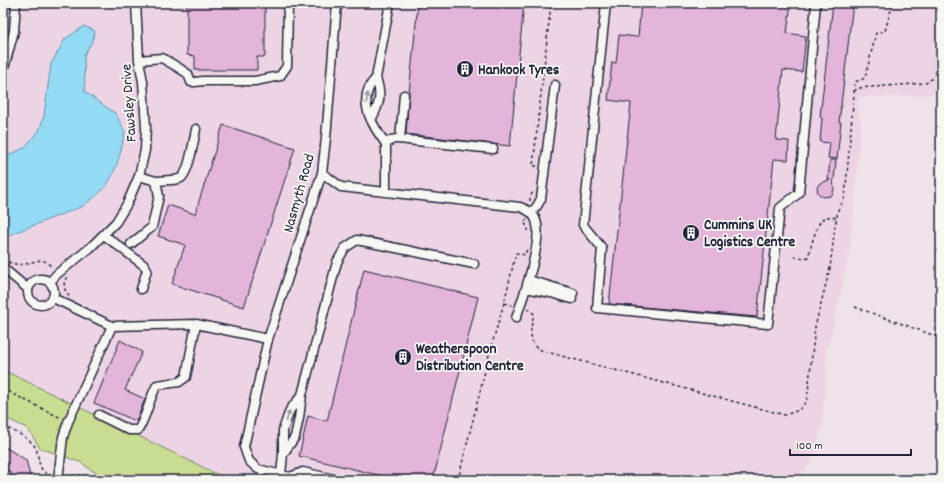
<svg xmlns="http://www.w3.org/2000/svg" width="944" height="483" font-family="Dekko,sans-serif">
<style>
.built{fill:#ecd4e5}
.green{fill:#c8dd92;stroke:#758066}
.water{fill:#93dbf5;stroke:#6691ab}
.building{fill:#e2b5d9;stroke:#22223b}
.lines{fill:none;stroke-linecap:round;stroke-linejoin:round}
.minor-casing{stroke:#22223b;stroke-width:11}
.path{stroke:#22223b;stroke-width:1.5;stroke-dasharray:3 3;stroke-linecap:butt}
.minor{stroke:#f6f6f2;stroke-width:8}
.oneway{fill:#9797a0}
.labels{text-anchor:middle;stroke-width:3.5;stroke-linejoin:round;paint-order:stroke}
.poi-label{font-size:15px;font-weight:bold;fill:#22223b;stroke:#f6f6f2;text-anchor:start}
.street-label{font-size:15px;fill:#22223b;stroke:#f6f6f2}
</style>
<rect width="100%" height="100%" fill="#f0e2ea"/>
<filter id="ink" filterUnits="userSpaceOnUse"><feTurbulence type="fractalNoise" baseFrequency=".025" numOctaves="2"/><feDisplacementMap in="SourceGraphic" scale="8" xChannelSelector="R" yChannelSelector="G"/><feConvolveMatrix kernelMatrix="1 2 1 2 8 2 1 2 1" color-interpolation-filters="sRGB"/></filter>
<g filter="url(#ink)">
<path class="built" d="M3 3H941V93L914 96 858 97 861 127 850 247 838 306 826 354V377L823 421 816 448 811 462 797 480H445L442 479 441 480H229L3 370Z"/>
<path class="green" d="M3 370 229 480H106L80 462 40 448 27 428 3 417Z"/>
<path class="water" d="M84 26 95 31 92 42 84 55 85 92 116 114 125 132C121 150 118 167 108 183 103 191 91 200 83 206L9 235 3 231V158L24 148 39 131 44 115 51 64 65 39Z"/>
<path class="building" d="M187 3H265V57H257V70H195V56L187 55Z
M418 3H524L510 146 406 134 409 93Z
M641 3H791L787 33 806 36 802 72 783 70 776 140 789 141 788 160 774 159 757 317 609 304 631 103 608 100 612 62 616 63 619 35 638 37Z
M833 3H853L839 122H841L837 159 828 158 830 143 820 142 822 118 820 117Z
M223 125 295 148 244 307 172 284 185 245 158 236 168 205 195 214Z
M830 160H836L834 180H833L834 189 832 195 830 196 824 197 820 195 818 193 817 187 820 183 830 180H828Z
M364 269 478 297 433 480H399L299 456 308 416 327 421Z
M120 340 142 352 125 390 145 399 136 421 94 403Z
M5 447 26 460 31 480H13L10 472 3 468V452Z"/>
<g class="lines">
<g class="minor-casing">
<path id="minor" d="M337 3 326 138 322 173 268 339 244 447 249 461 258 469 290 477 303 472 338 480
M606 3 583 225 602 248 597 308 768 324 780 208 799 193 816 3
M139 60 162 58 179 68 188 74 191 82H195L203 81H255L280 76 287 66 288 3
M3 72 14 31 16 3
M371 120C380 104 382 95 376 78
M400 139 404 95
M386 144C375 129 359 106 370 86 371 83 374 81 376 78L390 3
M322 173 341 187 520 207C526 209 532 212 535 218 545 237 523 298 516 318
M156 181C162 180 177 181 181 178 189 173 194 139 196 129
M386 192V144C392 137 399 139 407 140L493 149
M531 213 537 206 541 199 555 85
M104 235 145 266 147 270 141 289
M131 244 152 227 159 196 156 181 139 176
M3 268 28 289
M28 292a13 13 0 1 1 26 0a13 13 0 1 1-26 0Z
M529 280 573 293
M50 282 57 274 90 248 116 222 127 204 139 176 145 150 146 127 143 82 139 60 136 3
M526 288 551 293 572 299
M53 298 112 326 196 324 268 339
M302 395 337 262 345 248 357 240 474 264
M99 415 129 430H138C147 416 149 399 157 385L179 382 186 377 196 324
M281 475 283 454V430L290 410 302 395 299 418 295 437 283 454
M58 480 63 437 68 422 112 326"/>
</g>
<path class="path" d="M854 91 859 88 926 83 941 72
M537 166H533L551 3
M530 201V197L533 192
M527 219 524 222 528 228V231
M794 257 805 258 808 257C811 248 816 223 824 218 828 216 832 217 837 218
M8 262C14 264 18 265 24 264 37 262 43 255 52 268
M67 277C62 284 64 291 70 297
M504 303 512 305
M855 307 941 338
M527 309 530 310 534 314C531 326 529 334 534 346L543 351 785 415 799 410 807 401 815 327 830 268 835 226 838 210 845 197 855 82 865 78 876 33 885 31 893 3
M3 389 61 418
M3 426C13 431 26 436 33 444 42 454 34 471 51 475
M66 476 84 475 98 480
M458 480 490 351 504 303 516 253 525 255 527 249"/>
<use href="#minor" class="minor"/>
</g>
<defs><path id="oneway-solid" d="M-6-.8H1V-3.2L6.5 0L1 3.2V.8H-6Z"/></defs>
<g class="oneway">
<use href="#oneway-solid" transform="translate(367 98) rotate(-83)"/>
<use href="#oneway-solid" transform="translate(288 416) rotate(-71)"/>
</g>
</g>
<defs>
<g id="building-disc" transform="scale(0.9)"><circle r="9.5" fill="#22223b" stroke="#f6f6f2"/><path d="M-4-6H4V6H1V3H-1V6H-4ZM-2.5-4.3h1.7v1.8h-1.7ZM.8-4.3h1.7v1.8H.8ZM-2.5-1h1.7V.8h-1.7ZM.8-1h1.7V.8H.8Z" fill="#fff"/></g>
</defs>
<g fill-rule="evenodd">
<use href="#building-disc" x="465" y="69"/>
<use href="#building-disc" x="691" y="233"/>
<use href="#building-disc" x="403" y="357"/>
</g>
<g class="labels">
<g class="poi-label">
<text x="478" y="74">Hankook Tyres</text>
<text x="704" y="229">Cummins UK<tspan x="704" dy="17">Logistics Centre</tspan></text>
<text x="416" y="353">Weatherspoon<tspan x="416" dy="17">Distribution Centre</tspan></text>
</g>
<g class="street-label">
<text transform="translate(128 103) rotate(-94)" y="5">Fawsley Drive</text>
<text transform="translate(298 193) rotate(-74)" y="5">Nasmyth Road</text>
</g>
</g>
<rect width="944" height="483" fill="none" stroke="#f6f6f2" stroke-width="16"/>
<rect x="8" y="8" width="928" height="467" fill="none" stroke="#22223b" stroke-width="1.5" filter="url(#ink)"/>
<path d="M790 449v6h121v-6" fill="none" stroke="#22223b" stroke-width="2"/>
<text x="796" y="449" font-size="12" fill="#22223b" stroke="#f6f6f2" stroke-width="3" paint-order="stroke">100 m</text>
</svg>
